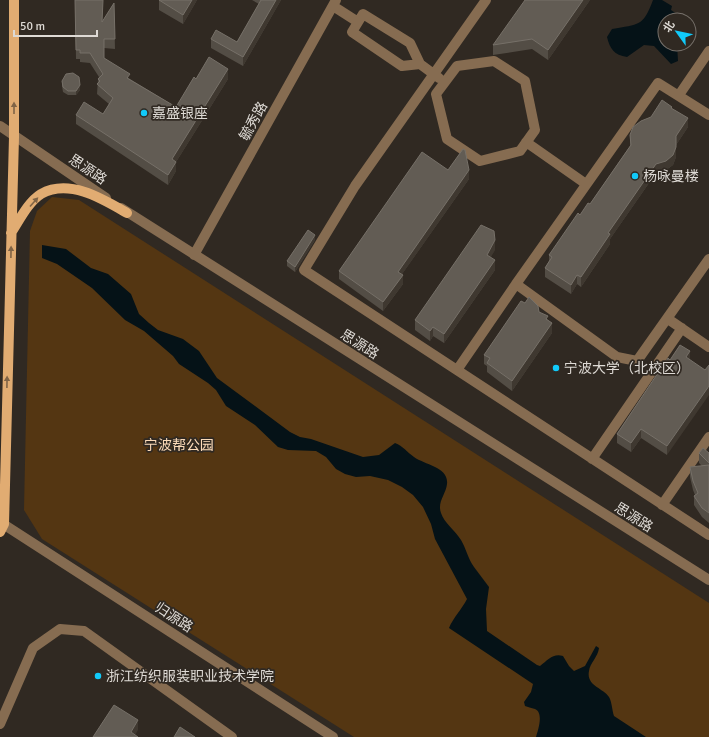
<svg xmlns="http://www.w3.org/2000/svg" width="709" height="737" font-family="Signika,'Noto Sans SC',sans-serif">
<style>
.green{fill:#543612}
.water{fill:#051217}
.lines{fill:none;stroke-linecap:round;stroke-linejoin:round}
.minor{stroke:#866c51;stroke-width:10}
.major{stroke:#e1ac72;stroke-width:10}
.wall{fill:#534d45}
.shaded-wall{fill:#3f3830}
.building{fill:#625c54;stroke:#767068}
.oneway{fill:#806446}
.poi-dot{fill:#11cafa;stroke:#302922;stroke-width:1.5}
.labels{text-anchor:middle;stroke-width:3.5;stroke-linejoin:round;paint-order:stroke}
.poi-label{font-size:14px;fill:#dedad5;stroke:#302922;text-anchor:start}
.street-label{font-size:14px;fill:#dedad5;stroke:#302922}
.park-label{font-size:14px;fill:#fcdbb9;stroke:#302922}
</style>
<rect width="100%" height="100%" fill="#302922"/>
<path class="green" d="M52 197 79 200 709 603V737H354L42 539 24 510 30 231 37 211Z"/>
<path class="water" d="M653 0H662L672 6 671 10 684 19 687 17 691 20 689 24V20H665V44H677L678 61 671 64 654 46 644 45 627 57C614 55 610 49 607 37L612 29C639 24 643 27 653 0Z
M42 245 66 249 91 268 108 274 131 294 139 314 149 323 158 330 183 339 199 351 217 378 290 432 300 437 311 439 363 457 379 455 395 443C403 446 407 452 414 457 425 465 449 467 447 484 446 494 437 502 441 513 444 523 455 530 461 540 466 548 468 559 474 567 479 574 484 580 489 587L486 609 487 631 537 665 540 666C548 660 553 653 563 656L569 666 574 671 585 666 596 646 599 648C598 657 590 663 589 671 586 686 603 688 609 697 612 702 612 710 614 716L646 737H536C538 730 544 713 535 709 531 708 528 707 525 706L524 702 531 692 533 684 449 628C453 618 462 609 467 599L435 539 431 524 423 507 413 495 402 487 388 480 370 476 356 477 345 474 336 469 326 457 316 451 288 450 278 447 255 425 226 406 216 390 208 383 179 364 173 356 144 331 125 320 92 288 57 264 42 258Z"/>
<g class="lines">
<path class="minor" d="M486 0 355 186 304 270 709 535
M333 6 358 22
M494 61 525 81 535 130 520 151 480 161 447 139 436 94 457 66Z
M420 64 410 43 363 14 352 32 402 66 420 64 439 78
M679 95 709 51
M709 115 658 83 516 284 617 357 637 361 709 259
M0 126 106 198
M526 142 586 184
M121 208 709 580
M194 255 336 0
M668 319 709 347
M457 370 516 284
M592 459 682 328
M662 505 709 437
M0 522 333 737
M0 724 33 648 60 629 84 631 232 737"/>
<path class="major" d="M11 233C19 221 28 202 41 194 69 178 103 199 127 213
M0 532 4 524 14 137V0"/>
</g>
<path class="wall" d="M75 0 102 22 114 3 115 49 104 48V58L130 79 176 107 196 79H228L176 162V171L168 185 76 124V115L103 114 109 104 97 94 98 79 99 77 90 63 80 62V59H76Z
M159 0H197L183 24 159 10Z
M252 0H281L243 66 211 48V39L237 42 259 4Z
M590 0 548 60 532 49 493 55V45Z
M62 81 80 90 76 95H68L63 92 62 86Z
M672 109 688 127 676 145V157L673 165 666 170 656 173 610 239V244L581 287 577 284 571 294 545 277V268L549 261V255L580 215 590 204 630 146V135Z
M448 170 469 179 402 274 403 284 383 311 339 279V271Z
M315 240 295 272 287 266V261Z
M495 250 490 257 495 270 444 343 433 336 430 341 415 330V320Z
M539 312 548 320 552 333 512 391 487 372V366L484 364V355Z
M668 358 667 455 641 438 631 452 617 443V434Z
M699 453H709V523L702 517 694 505V496L695 495 693 490 690 477V467L702 466 699 463Z"/>
<path class="shaded-wall" d="M192 0H197L183 24V15Z
M276 0H281L243 66V57Z
M583 0H590L548 60V50Z
M228 69V79L176 162V171L168 185V175L172 159Z
M80 85V90L76 95V91Z
M688 118V127L676 145V136Z
M676 147V157L673 165 666 170 656 173 610 239V244L581 287V277L608 233 656 164Z
M469 170V179L398 280V272Z
M315 235V240L295 272V267Z
M495 240V250L487 264V255Z
M495 260V270L444 343V334Z
M403 275V284L383 311V302Z
M577 275V284L571 294V285Z
M552 323V333L512 391V381Z
M433 327V336L430 341V331Z
M690 351V360L686 357Z
M709 386V395L667 455V446Z
M641 429V438L631 452V443Z
M138 720V730L134 737 131 732Z"/>
<path class="building" d="M75 0H103L102 22 114 3 115 39H104V58L130 74 127 78 176 107 194 77 196 79 209 57 228 69 172 159 176 162 168 175 76 115 84 102 103 114 113 98 97 84 100 81 98 79 103 74 90 53H80V50H76Z
M159 0H192L183 15Z
M261 0H276L243 57 211 39 216 30 237 42Z
M525 0H583L548 50 532 39 493 45Z
M73 73 79 77 80 85 76 91H68L63 87 62 81 66 74Z
M662 100 672 107 671 108 688 118 676 136V147L673 155 666 161 656 164 608 233 610 234 581 277 577 275 571 285 545 268 552 257 549 255 578 213 580 215 588 203 590 204 631 145 630 135 633 127 641 121 651 117Z
M463 149 465 150 469 170 398 272 403 275 383 302 339 271 422 152 448 170Z
M481 225 494 231 495 240 487 255 495 260 444 334 433 327 430 331 415 320Z
M308 230 315 235 295 267 287 261Z
M529 297 538 306 539 312 548 316 546 319 552 323 512 381 487 363 490 358 484 355 521 301 525 303Z
M680 345 690 351 686 357 705 370 709 365V386L667 446 641 429 631 443 617 434 668 358 670 360Z
M703 448 709 453V463L699 453Z
M709 465V513L702 508 694 496 698 493 693 481 690 467Z
M114 705 138 720 131 732 138 737H93Z
M180 727 195 737H174Z"/>
<defs><path id="oneway-solid" d="M-6-.8H1V-3.2L6.5 0L1 3.2V.8H-6Z"/></defs>
<g class="oneway">
<use href="#oneway-solid" transform="translate(14 108) rotate(-90)"/>
<use href="#oneway-solid" transform="translate(34 202) rotate(-48)"/>
<use href="#oneway-solid" transform="translate(11 252) rotate(-89)"/>
<use href="#oneway-solid" transform="translate(7 382) rotate(-89)"/>
</g>
<g class="poi-dot">
<circle cx="144" cy="113" r="4"/>
<circle cx="635" cy="176" r="4"/>
<circle cx="556" cy="368" r="4"/>
<circle cx="98" cy="676" r="4"/>
</g>
<g class="labels">
<g class="poi-label">
<text x="152" y="118">嘉盛银座</text>
<text x="643" y="181">杨咏曼楼</text>
<text x="564" y="373">宁波大学（北校区）</text>
<text x="106" y="681">浙江纺织服装职业技术学院</text>
</g>
<g class="street-label">
<text transform="translate(253 121) rotate(-61)" y="5">毓秀路</text>
<text transform="translate(88 169) rotate(34)" y="5">思源路</text>
<text transform="translate(360 344) rotate(32)" y="5">思源路</text>
<text transform="translate(634 517) rotate(32)" y="5">思源路</text>
<text transform="translate(174 617) rotate(33)" y="5">归源路</text>
</g>
<g class="park-label">
<text x="179" y="450">宁波帮公园</text>
</g>
</g>
<g transform="translate(677 32) rotate(303)"><circle r="19" fill="#302922" stroke="#76706a"/>
<path d="M0-3L7 15L0 10L-7 15Z" fill="#11cafa"/>
<text y="-6" font-size="11" font-weight="bold" text-anchor="middle" fill="#dedad5">北</text>
</g>
<path d="M14 30v6h83v-6" fill="none" stroke="#dedad5" stroke-width="2"/>
<text x="20" y="30" font-size="12" fill="#dedad5" stroke="#302922" stroke-width="3" paint-order="stroke">50 m</text>
</svg>
